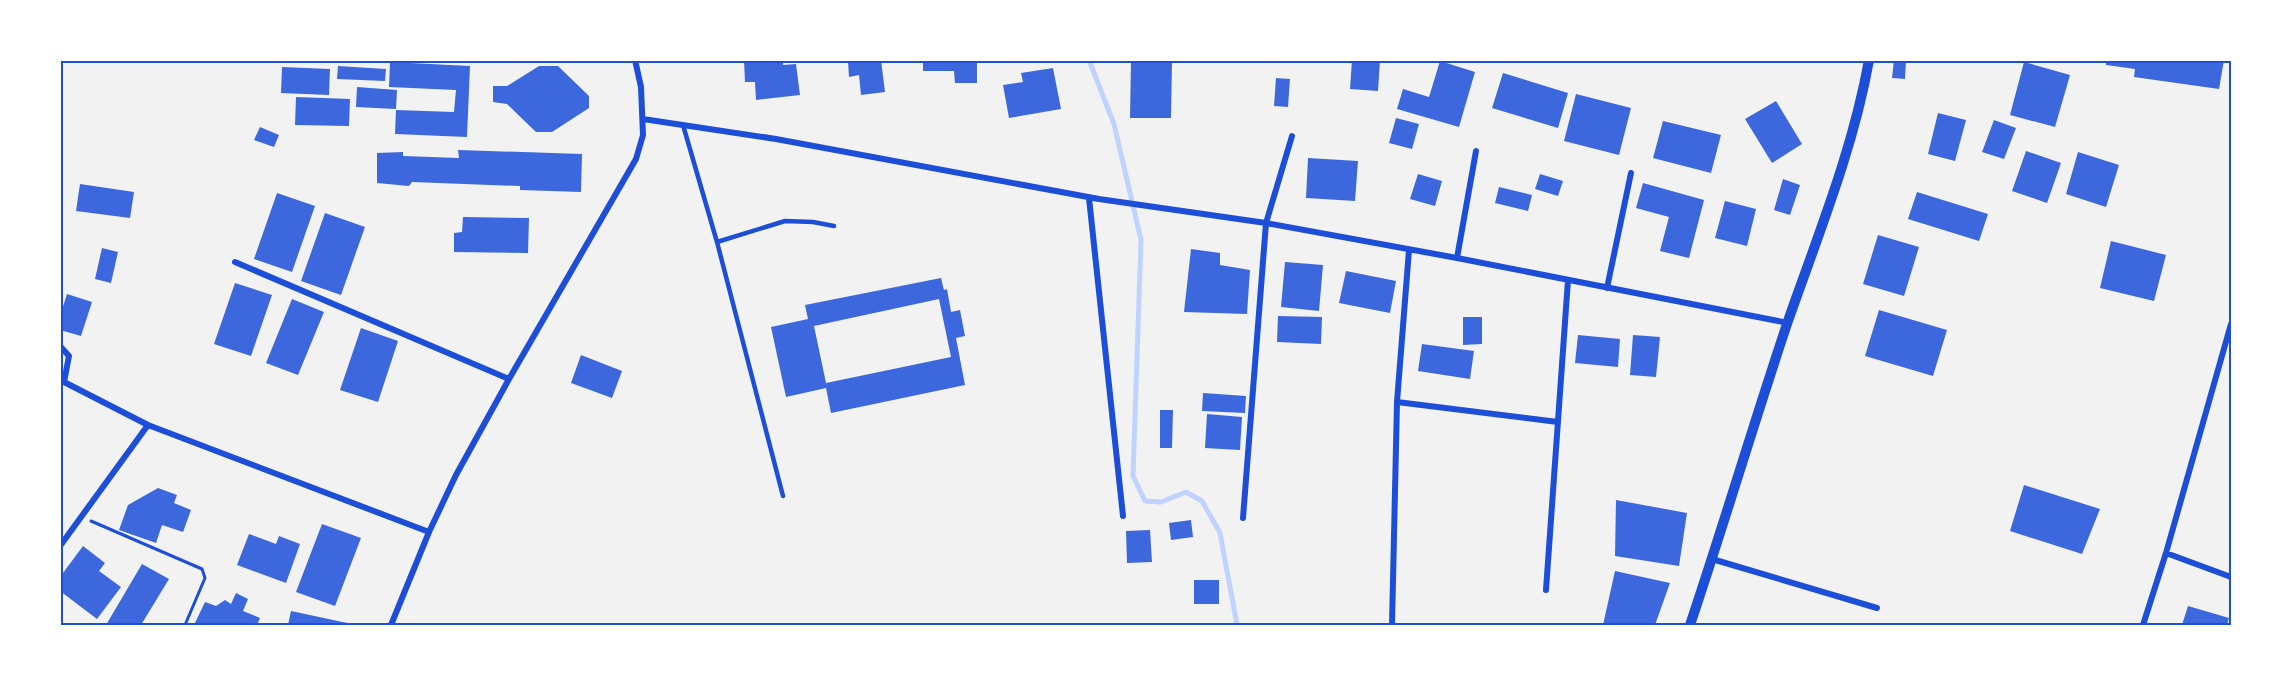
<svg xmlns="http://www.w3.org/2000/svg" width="2291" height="685" font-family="Cabin,sans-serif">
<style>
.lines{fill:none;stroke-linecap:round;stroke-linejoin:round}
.stream{stroke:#bfd3fe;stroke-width:5}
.building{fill:#3d67dc;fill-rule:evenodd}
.path{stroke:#1d4ed8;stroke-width:3}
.service{stroke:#1d4ed8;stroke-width:4.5}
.minor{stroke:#1d4ed8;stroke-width:6}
.tertiary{stroke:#1d4ed8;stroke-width:10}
.neatline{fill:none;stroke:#1d4ed8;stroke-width:2}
</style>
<rect width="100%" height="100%" fill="#f2f2f2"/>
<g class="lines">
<path class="stream" d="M1089 60 1114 124 1141 240 1133 476 1145 501 1161 502 1186 492 1202 501 1220 533 1237 625"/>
</g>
<path class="building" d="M744 60H783V65L796 64 800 95 756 100 755 82H745Z
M881 60 885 92 861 95 859 75 849 77 848 61Z
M923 60H977V83H955L954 71H923Z
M1352 60H1380L1378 91 1350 89Z
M1894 60H1906L1905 79 1892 78Z
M2106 60H2224L2219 89 2134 77 2135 69 2106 65Z
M1131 61H1172L1171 118H1130Z
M1440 61 1475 72 1459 127 1397 109 1403 89 1429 97Z
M390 62 470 66 467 137 395 134 396 110 454 112 456 90 389 87Z
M2024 62 2070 75 2055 127 2010 115Z
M338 66 386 69 385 81 337 79Z
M539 66H558L589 96V108L552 132H536L507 104 493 102V86H507Z
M282 67 330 69 329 95 281 93Z
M1053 68 1061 109 1009 118 1003 85 1023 82 1021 73Z
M1503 73 1568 93 1558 128 1492 108Z
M1276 78 1290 79 1288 107 1274 106Z
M357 87 397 90 396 109 356 107Z
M1576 94 1631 108 1619 155 1564 141Z
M296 97 350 99 349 126 295 125Z
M1776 101 1802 144 1772 163 1745 119Z
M1938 113 1966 120 1955 161 1928 154Z
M1396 118 1419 124 1412 149 1389 143Z
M1994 120 2016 128 2004 159 1982 152Z
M1663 121 1721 135 1711 173 1653 158Z
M260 127 279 135 274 147 254 140Z
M458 150 582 154 581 192 520 190V186L412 182 409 186 377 183V153L403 152V156L459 158Z
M2026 151 2061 163 2047 203 2012 191Z
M2078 152 2119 165 2106 207 2066 194Z
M1308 158 1358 161 1355 201 1306 198Z
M1418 174 1442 181 1435 206 1410 199Z
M1540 174 1563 181 1558 196 1535 189Z
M1783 179 1800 185 1790 215 1774 210Z
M1643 183 1704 200 1689 258 1660 251 1669 217 1636 208Z
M80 184 134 192 130 218 76 211Z
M1499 187 1532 195 1528 211 1495 203Z
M1917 192 1988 214 1979 241 1908 219Z
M277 193 315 206 292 272 254 259Z
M1725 201 1756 209 1747 246 1715 238Z
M325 213 365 227 341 295 301 281Z
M463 217 529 218 528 253 454 252V233L462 232Z
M1878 235 1919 247 1904 296 1863 284Z
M2111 241 2166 255 2154 301 2100 288Z
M102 248 118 252 111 283 95 279Z
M1191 249 1220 253V265L1250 270 1247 314 1184 312Z
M1285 262 1323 265 1319 311 1281 307Z
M1346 271 1396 281 1390 313 1339 303Z
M941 278 944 290 947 289 951 312 960 310 965 336 956 338 965 385 831 413 826 388 786 397 771 327 808 319 805 305ZM939 299 951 357 826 383 814 326Z
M235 283 272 295 251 356 214 344Z
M67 294 92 302 81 336 60 330V316Z
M292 299 324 312 298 375 266 363Z
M1879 310 1947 330 1933 376 1865 356Z
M1278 316 1322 317 1321 344 1277 342Z
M1463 317H1482V344L1463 345Z
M361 328 398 341 378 402 340 390Z
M1578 335 1620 339 1618 367 1575 363Z
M1633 335 1660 337 1656 377 1630 375Z
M1422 344 1474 351 1470 379 1418 371Z
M581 355 622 371 612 398 571 383Z
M1203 393 1246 396 1245 413 1202 411Z
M1160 410H1173L1172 448H1160Z
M1207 414 1242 417 1240 450 1205 448Z
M2024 485 2100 509 2082 554 2010 531Z
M158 488 177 495 174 503 191 510 183 532 162 525 156 543 119 530 128 505Z
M1616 500 1687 513 1679 566 1615 556Z
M1191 520 1193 537 1171 540 1169 523Z
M322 524 361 538 335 606 296 592Z
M1150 530 1152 562 1127 563 1126 531Z
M249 534 276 544 279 536 300 544 286 583 237 565Z
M83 546 105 563 99 571 121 587 97 619 60 591V577Z
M142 564 169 579 141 625H106Z
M1615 571 1670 583 1655 625H1603Z
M1194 580H1219V604H1194Z
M236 593 248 599 243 611 260 618 257 625H194L205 602 216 606 225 600 231 604Z
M2188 606 2229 618 2227 625H2182Z
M291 611 352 624V625H288Z"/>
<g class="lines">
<path class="path" d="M91 521 202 569 205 578 185 625"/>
<path class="service" d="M683 125 717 242 783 496
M717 242 785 221 813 222 834 226"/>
<path class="minor" d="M643 119 776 139 1099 199 1266 223 1457 258 1788 323
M1089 198 1123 516
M1457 258 1476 151
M235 262 509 379
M1607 288 1631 173
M60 346 69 356 64 382 148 425
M1397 402 1558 422
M1243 518 1266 223 1292 136
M60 546 148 425 429 532
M2166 553 2231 577
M1712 559 1877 608
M1546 590 1568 280
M391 625 429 532 456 475 509 379 636 159 643 135 641 87 635 60
M1392 625 1397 402 1409 250
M2143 625 2166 553 2231 324"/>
<path class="tertiary" d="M1690 625C1724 524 1754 422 1788 321 1818 235 1853 150 1869 60"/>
</g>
<rect width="2291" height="685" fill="none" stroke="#ffffff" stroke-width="123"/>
<rect x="62" y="62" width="2168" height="562" class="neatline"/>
</svg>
